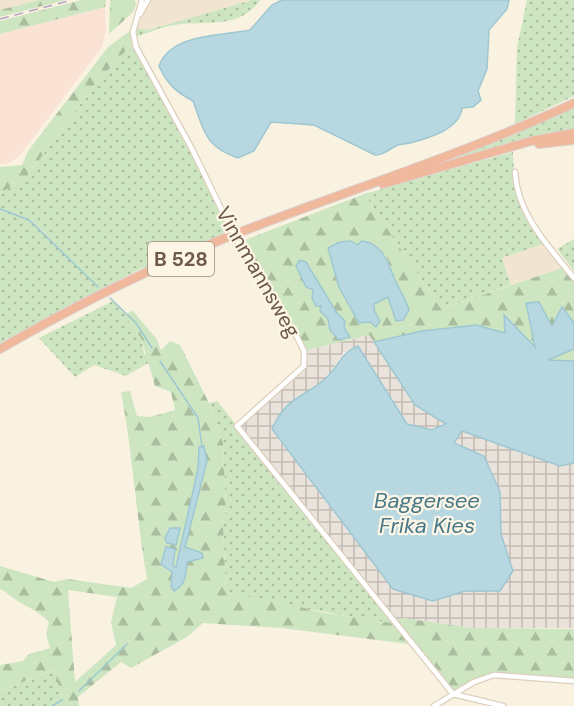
<svg xmlns="http://www.w3.org/2000/svg" width="574" height="706" font-family="'DM Sans',sans-serif">
<style>
.residential{fill:#f1e4d0}
.commercial{fill:#fae3d5}
.industrial{fill:url(#industrial-grid)}
.grass{fill:url(#grass-dots)}
.forest{fill:url(#forest-firs);fill-rule:evenodd}
.water{fill:#b7d8e1;stroke:#9ec7d2;stroke-width:1.5}
.lines{fill:none;stroke-linecap:round;stroke-linejoin:round}
.stream{stroke:#9ec7d2;stroke-width:1.5}
.street-casing{stroke:#ddcfbe;stroke-width:7}
.highway-casing{stroke:#dad4d0;stroke-width:10}
.street{stroke:#fff;stroke-width:4.5}
.highway{stroke:#f0b89c;stroke-width:8}
.rail{stroke:#b5a1c1;stroke-width:1.5;stroke-dasharray:9 6;stroke-linecap:butt}
.street-bridge-casing{stroke:#ddcfbe;stroke-width:7;stroke-linecap:butt}
.street-bridge{stroke:#fff;stroke-width:4.5}
.labels{text-anchor:middle;stroke-width:4.5;stroke-linejoin:round;paint-order:stroke}
.shield{fill:#fdf6e6;stroke:#9a8979;stroke-width:1.5}
.shield-label{font-size:20px;font-weight:bold;fill:#6f5a4a}
.street-label{font-size:21px;fill:#6f5a4a;stroke:#fdf6e6}
.water-label{font-size:22px;font-style:italic;fill:#497888;stroke:#fdf6e6}
</style>
<defs>
<pattern id="industrial-grid" width="8" height="8" patternUnits="userSpaceOnUse" patternTransform="scale(1.5)"><rect width="8" height="8" fill="#e9e3dc"/><path d="M0 4h8M4 0v8" fill="none" stroke="#c1bbb4"/></pattern>
<pattern id="grass-dots" width="8" height="8" patternUnits="userSpaceOnUse" patternTransform="scale(1.5)"><rect width="8" height="8" fill="#cde6c1"/><path d="M2 2h.1M6 6h.1" fill="none" stroke="#abbd9f" stroke-width="1.8" stroke-linecap="round"/></pattern>
<pattern id="forest-firs" width="22" height="20" patternUnits="userSpaceOnUse" patternTransform="scale(1.5)"><rect width="22" height="20" fill="#cde6c1"/><path d="M5 1l3.5 6h-7zM16 11l3.5 6h-7z" fill="#abbd9f"/></pattern>
</defs>
<rect width="100%" height="100%" fill="#faf2e1"/>
<path class="residential" d="M0 0H39L0 10Z
M150 0H252L148 30 137 28Z
M546 243 565 267 511 285 502 258Z"/>
<path class="commercial" d="M105 7 106 30 102 47 20 155 10 163 0 164V34Z"/>
<path class="industrial" d="M369 335 415 405 447 424 432 431 407 424 358 346 343 353 329 375 433 601 465 591H500L513 571 501 534 500 492 453 443 461 431 560 466 574 463V628H472L403 618 392 623 394 620 237 426 304 366V351Z"/>
<path class="grass" d="M252 0H260C241 28 211 21 182 24 166 25 151 32 136 37L137 28 148 30Z
M527 0H574V96L515 124 517 47Z
M132 44 193 157 229 232 136 271 0 343V193L25 179 97 82Z
M574 107V129L529 139 419 171 510 136Z
M513 152C513 186 526 216 546 243L502 258 511 285 441 309 364 194Z
M574 239V271L557 249Z
M113 301 126 314 125 316 141 338 144 353 150 362 126 376 94 365 75 377 39 338Z
M217 401 395 620 392 623C336 616 282 602 226 594L223 523 226 510 223 443 209 403Z
M54 670 63 696 50 706H0V691Z"/>
<path class="forest" d="M39 0H66L0 17V10Z
M81 0H106L105 7 0 34V21Z
M110 0H135L136 5 133 12 109 34Z
M130 31 132 44 97 82 25 179 0 193V167L22 165 28 151 108 47Z
M364 194 441 309 565 267 574 278V323L562 308 553 327 526 303 535 348 504 316 506 334 476 325 422 331 374 342 369 335 304 351 240 246 245 240ZM351 241 357 245 362 241C398 246 394 293 396 320L388 297 374 304V310L380 321 376 327 370 322 359 323 339 287 328 249 340 242ZM299 262H306L349 333 347 339H341L337 334 313 290H309L296 266Z
M132 310 156 338 161 350 170 341 180 345 209 403 223 443 226 510 223 523 226 594 270 599 320 612 392 623 403 618 472 628 574 629V681L494 675 453 694 409 644 281 628 203 623 187 637 131 668 121 662 78 697 79 706H50L63 696 53 670 0 691V665L23 661 29 654 50 648 46 634 49 622C36 609 30 609 16 600 10 596 7 592 0 589V566L54 582 67 579 131 588 147 579C136 517 133 454 121 392L130 391 137 416 150 417 175 410 171 392 155 386 141 338 125 316ZM68 590 117 597 111 622 116 645 75 682Z
M574 349V361L547 360Z"/>
<path class="water" d="M282 0H509L507 9 489 30 487 69 478 91 481 100 473 107 462 108C460 129 429 138 410 143 406 144 399 144 396 146 389 149 385 155 375 155L314 125 271 122 254 151 238 158C205 147 204 131 193 101 176 92 167 84 159 66 171 33 221 36 250 30L272 5Z
M351 241 357 245 362 241C384 244 388 264 395 280 400 291 406 299 409 310L403 320 396 321 388 297 374 304V310L380 321 376 327 370 322 359 323 339 287 328 248 340 242Z
M300 260 306 262 337 313 345 321 344 327 350 337 339 340 330 330 328 319 320 311 321 306H316L312 298 313 290 306 287 296 266Z
M539 302 552 326 562 307 574 323V349L548 360 574 361V463L560 466 462 431 454 443 484 456 500 492 501 534 513 571 500 591H465L433 601 393 589 272 429C288 393 306 399 329 375 342 361 339 355 358 346L407 424 432 430 446 424 415 405 374 342 422 331 476 325 505 333 504 315 535 347 526 303Z
M204 446 207 461 185 547 202 553 203 558 187 562C186 574 186 585 174 591L171 586 172 572 161 564 166 547 175 549 173 566 176 567 198 469 199 447Z
M170 528H180L176 545 167 543 165 538Z"/>
<g class="lines">
<path class="stream" d="M0 209 29 220 98 287
M110 298 136 323 152 348
M160 361 198 418 202 447
M79 691 127 644
M52 706 62 700"/>
<g class="street-casing">
<path id="street" d="M142 0 133 32 136 47 192 149 229 225
M140 14 148 0
M515 172C517 214 549 247 574 278
M240 246 297 337 304 351V366L237 426 453 694
M453 694 503 706
M434 706 474 682 494 675 574 681"/>
</g>
<g class="highway-casing">
<path id="highway" d="M539 144 574 140
M383 184 531 141 574 133
M0 349C83 301 170 258 259 225 364 185 472 151 574 103"/>
</g>
<use href="#street" class="street"/>
<use href="#highway" class="highway"/>
<path class="rail" d="M0 19 72 0"/>
<g class="street-bridge-casing">
<path id="street-bridge" d="M229 225 240 246"/>
</g>
<use href="#street-bridge" class="street-bridge"/>
</g>
<g class="labels">
<rect class="shield" x="148" y="242" width="66" height="34" rx="4.5"/>
<g class="shield-label">
<text x="181" y="266">B 528</text>
</g>
<g class="street-label">
<text transform="translate(258 272) rotate(60)" y="7">Vinnmannsweg</text>
</g>
<g class="water-label">
<text x="427" y="508">Baggersee<tspan x="427" dy="25">Frika Kies</tspan></text>
</g>
</g>
</svg>
